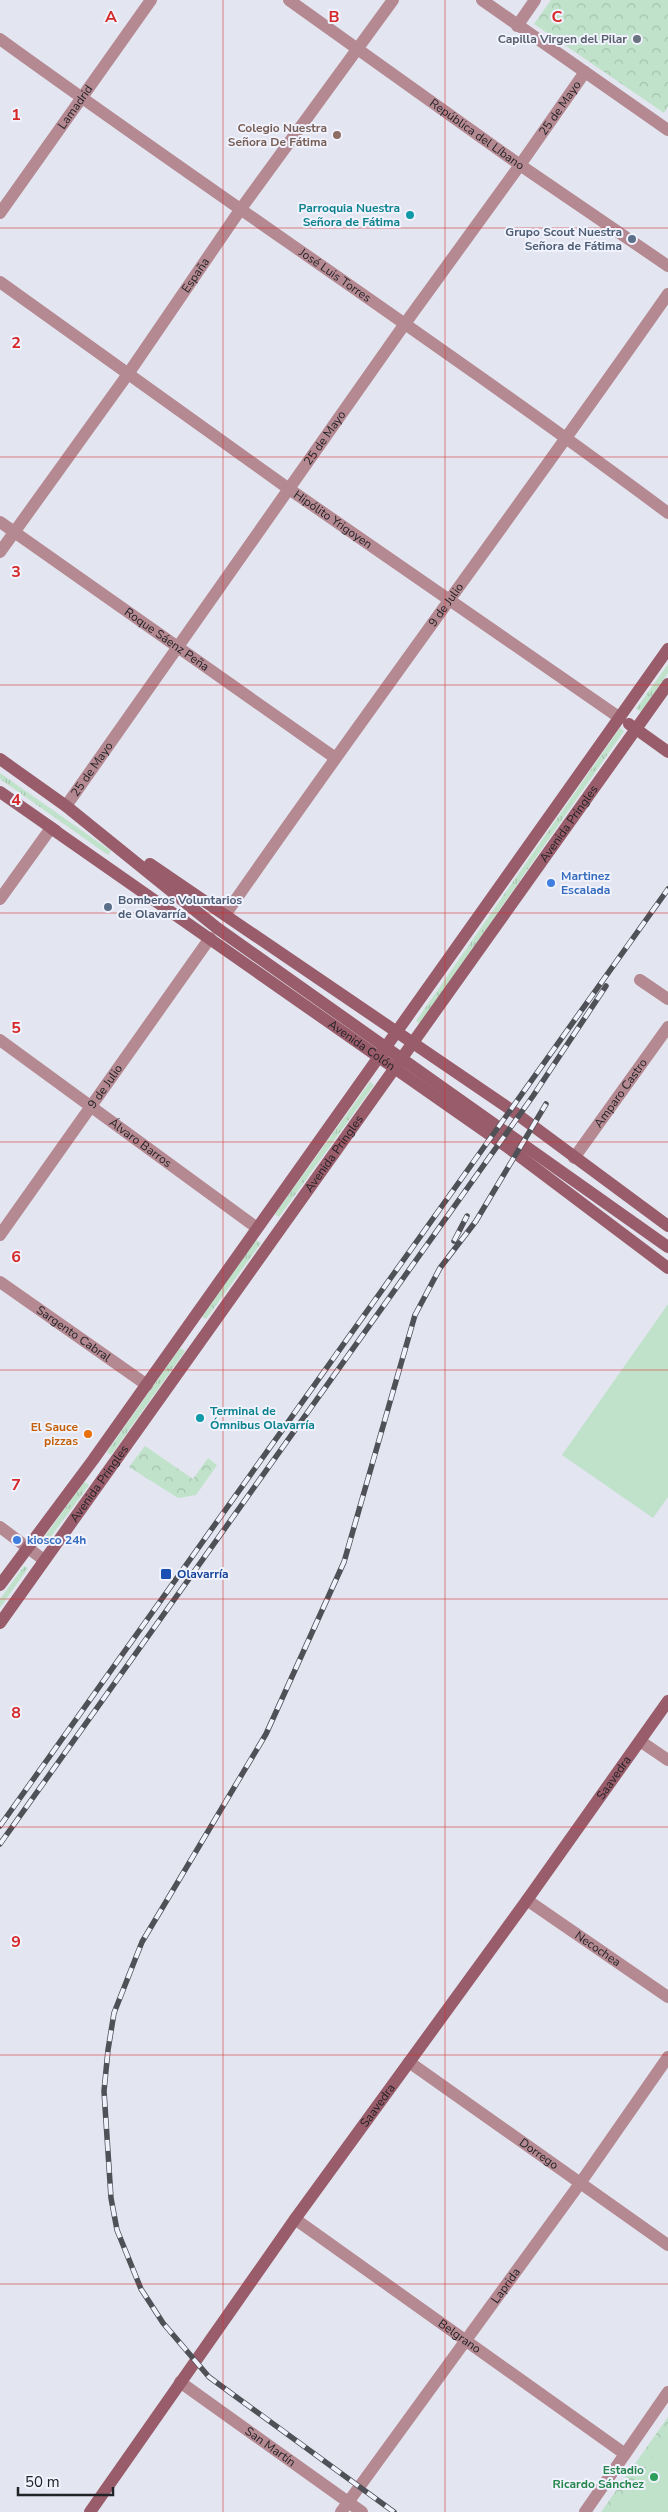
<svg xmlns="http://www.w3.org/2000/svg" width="668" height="2512" font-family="'Nunito Sans',sans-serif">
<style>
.grass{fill:url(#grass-tufts)}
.park{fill:url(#park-crowns)}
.pitch{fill:#c0e2ca}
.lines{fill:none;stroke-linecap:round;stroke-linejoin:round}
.street{stroke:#b58992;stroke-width:12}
.secondary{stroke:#995c6a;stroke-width:12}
.rail-casing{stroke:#505157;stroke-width:5.5}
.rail{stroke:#f0f2fd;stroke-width:4;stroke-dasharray:11;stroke-linecap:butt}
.grid{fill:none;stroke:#d62828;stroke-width:1;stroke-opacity:0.55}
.worship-dot{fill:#6b7280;stroke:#f0f2fd;stroke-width:2}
.education-dot{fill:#8d6e63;stroke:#f0f2fd;stroke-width:2}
.culture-dot{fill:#0f9aa8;stroke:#f0f2fd;stroke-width:2}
.service-dot{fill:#5c6f8a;stroke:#f0f2fd;stroke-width:2}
.shop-dot{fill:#3f7fe0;stroke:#f0f2fd;stroke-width:2}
.food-dot{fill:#e8710a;stroke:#f0f2fd;stroke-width:2}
.transit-dot{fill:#1a4fb4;stroke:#f0f2fd;stroke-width:2}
.leisure-dot{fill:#2e9e5b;stroke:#f0f2fd;stroke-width:2}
.labels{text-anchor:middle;stroke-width:4;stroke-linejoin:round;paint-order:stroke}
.worship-label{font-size:12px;font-weight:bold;fill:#5b616d;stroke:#f0f2fd;text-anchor:end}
.street-label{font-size:12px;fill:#222327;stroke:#f0f2fd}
.education-label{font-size:12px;font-weight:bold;fill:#785e54;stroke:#f0f2fd;text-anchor:end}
.culture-label{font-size:12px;font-weight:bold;fill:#0d838f;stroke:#f0f2fd;text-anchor:end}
.service-label{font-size:12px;font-weight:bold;fill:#4e5e75;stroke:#f0f2fd;text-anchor:end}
.shop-label{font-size:12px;font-weight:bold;fill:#366cbe;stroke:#f0f2fd;text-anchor:start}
.food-label{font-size:12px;font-weight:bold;fill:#c56008;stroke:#f0f2fd;text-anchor:end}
.transit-label{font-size:12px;font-weight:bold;fill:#164399;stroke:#f0f2fd;text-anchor:start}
.leisure-label{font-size:12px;font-weight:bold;fill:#27864d;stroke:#f0f2fd;text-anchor:end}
.grid-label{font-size:16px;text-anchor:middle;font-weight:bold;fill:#d62828;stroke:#f0f2fd;stroke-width:4;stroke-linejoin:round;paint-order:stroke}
</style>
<defs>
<pattern id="grass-tufts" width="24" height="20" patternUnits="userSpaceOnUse" patternTransform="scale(1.25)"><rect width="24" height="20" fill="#c0e2ca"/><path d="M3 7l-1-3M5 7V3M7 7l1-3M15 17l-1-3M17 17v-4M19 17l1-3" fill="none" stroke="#a5c2ae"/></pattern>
<pattern id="park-crowns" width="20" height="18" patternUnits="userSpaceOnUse" patternTransform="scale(1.25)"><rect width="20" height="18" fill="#c0e2ca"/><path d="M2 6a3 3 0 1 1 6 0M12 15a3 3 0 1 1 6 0" fill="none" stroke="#a5c2ae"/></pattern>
</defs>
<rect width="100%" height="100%" fill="#e3e5f0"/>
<path class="grass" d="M668 664V673L641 712 636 709Z
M620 728 624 731 420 1024 416 1021Z
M0 773 111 851 108 855 0 779Z
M370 1082 374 1085 279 1217 275 1214Z
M256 1240 261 1243 206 1319 202 1316Z
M180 1348 185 1351 111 1455 107 1452Z
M84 1482 89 1485 47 1542 43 1539Z
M24 1566 28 1568 0 1608V1599Z"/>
<path class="park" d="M551 0H668V107L664 113 534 24Z
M145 1446 193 1479 208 1458 217 1465 196 1495 178 1498 129 1467Z
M668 2417V2512H601Z"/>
<path class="pitch" d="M668 1304V1497L653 1518 562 1455Z
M665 2440 668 2442V2512H615Z"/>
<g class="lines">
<g class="street">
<path id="s1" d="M289 0 520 165 668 266"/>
<path d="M482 0 668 130"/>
<path d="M517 26 535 0"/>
<path id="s2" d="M0 39C221 199 449 350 668 513"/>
<path id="s3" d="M0 213 151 0"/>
<path id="s4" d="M0 282 289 489 620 718"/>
<path id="s5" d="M0 522 334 757"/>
<path id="s6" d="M0 552 128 374 240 210 393 0"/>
<path id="s7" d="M66 806 404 325 520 165 585 72"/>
<path d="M0 899 51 828"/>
<path id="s8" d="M225 915C370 706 522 503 668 294"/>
<path d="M640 980 668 999"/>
<path id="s9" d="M0 1040 257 1228"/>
<path id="s10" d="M574 1158 668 1027"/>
<path id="s11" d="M0 1235 210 938"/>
<path id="s12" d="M0 1282 147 1385"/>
<path d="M0 1527 44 1560"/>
<path d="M640 1741 668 1760"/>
<path id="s13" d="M527 1900 668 1997"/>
<path id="s14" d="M409 2062 668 2245"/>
<path id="s15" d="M295 2219 625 2454"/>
<path id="s16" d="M180 2382 362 2512"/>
<path id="s17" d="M341 2512 581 2182 668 2057"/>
<path d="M585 2512 668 2392"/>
</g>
<g class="secondary">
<path d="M629 724 668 752"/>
<path d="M0 759 66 806 217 928 668 1247"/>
<path d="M0 792 56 831"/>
<path id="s18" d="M51 828 506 1146 668 1268"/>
<path d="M150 864 510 1109 668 1226"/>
<path d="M0 1585 93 1460 668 649"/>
<path id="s19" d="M0 1623 668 684"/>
<path id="s20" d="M90 2512 295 2219 527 1900 668 1701"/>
</g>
<g class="rail-casing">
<path id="rail" d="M454 1241 467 1216
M0 1826 668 889
M0 1844 533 1096 606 986
M394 2512 209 2377 163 2323 141 2289 117 2230 111 2198 104 2091 108 2050 114 2013 142 1942 266 1734 344 1562 415 1315 440 1268 476 1221 546 1104"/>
</g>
<use href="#rail" class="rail"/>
</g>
<path class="grid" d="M223 0V2512M445 0V2512M0 228H668M0 457H668M0 685H668M0 913H668M0 1142H668M0 1370H668M0 1599H668M0 1827H668M0 2055H668M0 2284H668"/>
<circle class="worship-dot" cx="637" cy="39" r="5"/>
<circle class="education-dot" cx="337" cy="135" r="5"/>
<g class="culture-dot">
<circle cx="410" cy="215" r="5"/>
<circle cx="200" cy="1418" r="5"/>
</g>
<g class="service-dot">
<circle cx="632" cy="239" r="5"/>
<circle cx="108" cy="907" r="5"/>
</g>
<g class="shop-dot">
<circle cx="551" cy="883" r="5"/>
<circle cx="17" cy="1540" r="5"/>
</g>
<circle class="food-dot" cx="88" cy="1434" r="5"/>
<rect class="transit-dot" x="160" y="1568" width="12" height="12" rx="2.5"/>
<circle class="leisure-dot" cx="654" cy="2477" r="5"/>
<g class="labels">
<g class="worship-label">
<text x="627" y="43">Capilla Virgen del Pilar</text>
</g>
<g class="street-label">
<text dy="4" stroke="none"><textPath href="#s3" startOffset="130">Lamadrid</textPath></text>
<text dy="4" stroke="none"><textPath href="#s7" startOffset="855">25 de Mayo</textPath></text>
<text dy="4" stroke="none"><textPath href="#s1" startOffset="231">República del Líbano</textPath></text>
<text dy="4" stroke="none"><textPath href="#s6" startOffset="339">España</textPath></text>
<text dy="4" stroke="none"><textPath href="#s2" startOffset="410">José Luis Torres</textPath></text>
<text dy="4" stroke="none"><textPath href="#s7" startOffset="450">25 de Mayo</textPath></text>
<text dy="4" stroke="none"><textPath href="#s4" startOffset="409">Hipólito Yrigoyen</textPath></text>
<text dy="4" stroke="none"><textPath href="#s8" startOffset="381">9 de Julio</textPath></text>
<text dy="4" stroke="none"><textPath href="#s5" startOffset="204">Roque Sáenz Peña</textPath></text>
<text dy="4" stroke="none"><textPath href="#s7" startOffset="45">25 de Mayo</textPath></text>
<text dy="4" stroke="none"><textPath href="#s19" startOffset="981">Avenida Pringles</textPath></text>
<text dy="4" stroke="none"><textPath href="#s18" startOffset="379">Avenida Colón</textPath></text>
<text dy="4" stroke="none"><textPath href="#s11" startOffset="182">9 de Julio</textPath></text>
<text dy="4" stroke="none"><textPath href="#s10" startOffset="80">Amparo Castro</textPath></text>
<text dy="4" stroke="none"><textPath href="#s9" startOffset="174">Álvaro Barros</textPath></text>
<text dy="4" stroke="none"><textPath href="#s19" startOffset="576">Avenida Pringles</textPath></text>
<text dy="4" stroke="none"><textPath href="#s12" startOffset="90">Sargento Cabral</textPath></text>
<text dy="4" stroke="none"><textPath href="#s19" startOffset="171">Avenida Pringles</textPath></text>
<text dy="4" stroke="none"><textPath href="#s20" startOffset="902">Saavedra</textPath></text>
<text dy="4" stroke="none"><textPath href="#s13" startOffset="86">Necochea</textPath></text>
<text dy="4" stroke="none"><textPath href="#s20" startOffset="498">Saavedra</textPath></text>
<text dy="4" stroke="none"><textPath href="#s14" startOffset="159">Dorrego</textPath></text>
<text dy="4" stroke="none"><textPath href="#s17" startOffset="280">Laprida</textPath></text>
<text dy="4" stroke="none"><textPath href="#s15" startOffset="202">Belgrano</textPath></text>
<text dy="4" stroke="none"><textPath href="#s16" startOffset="111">San Martín</textPath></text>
</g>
<g class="education-label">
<text x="327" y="132">Colegio Nuestra<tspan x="327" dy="14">Señora De Fátima</tspan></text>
</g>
<g class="culture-label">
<text x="400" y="212">Parroquia Nuestra<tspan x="400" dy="14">Señora de Fátima</tspan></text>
<text x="210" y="1415" text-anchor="start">Terminal de<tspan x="210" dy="14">Ómnibus Olavarría</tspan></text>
</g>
<g class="service-label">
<text x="622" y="236">Grupo Scout Nuestra<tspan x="622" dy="14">Señora de Fátima</tspan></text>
<text x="118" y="904" text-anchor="start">Bomberos Voluntarios<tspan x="118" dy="14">de Olavarría</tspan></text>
</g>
<g class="shop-label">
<text x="561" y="880">Martinez<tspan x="561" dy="14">Escalada</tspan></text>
<text x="27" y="1544">kiosco 24h</text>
</g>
<g class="food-label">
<text x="78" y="1431">El Sauce<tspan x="78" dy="14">pizzas</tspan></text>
</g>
<g class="transit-label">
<text x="177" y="1578">Olavarría</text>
</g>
<g class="leisure-label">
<text x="644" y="2474">Estadio<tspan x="644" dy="14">Ricardo Sánchez</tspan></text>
</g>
</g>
<g class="grid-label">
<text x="111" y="22">A</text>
<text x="334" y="22">B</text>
<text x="557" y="22">C</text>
<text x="16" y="120">1</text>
<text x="16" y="348">2</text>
<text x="16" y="577">3</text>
<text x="16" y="805">4</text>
<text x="16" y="1033">5</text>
<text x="16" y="1262">6</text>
<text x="16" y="1490">7</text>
<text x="16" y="1718">8</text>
<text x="16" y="1947">9</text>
</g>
<path d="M18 2487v8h95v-8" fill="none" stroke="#222327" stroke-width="2.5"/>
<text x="25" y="2487" font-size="15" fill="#222327" stroke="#f0f2fd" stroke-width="4" paint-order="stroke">50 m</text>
</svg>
